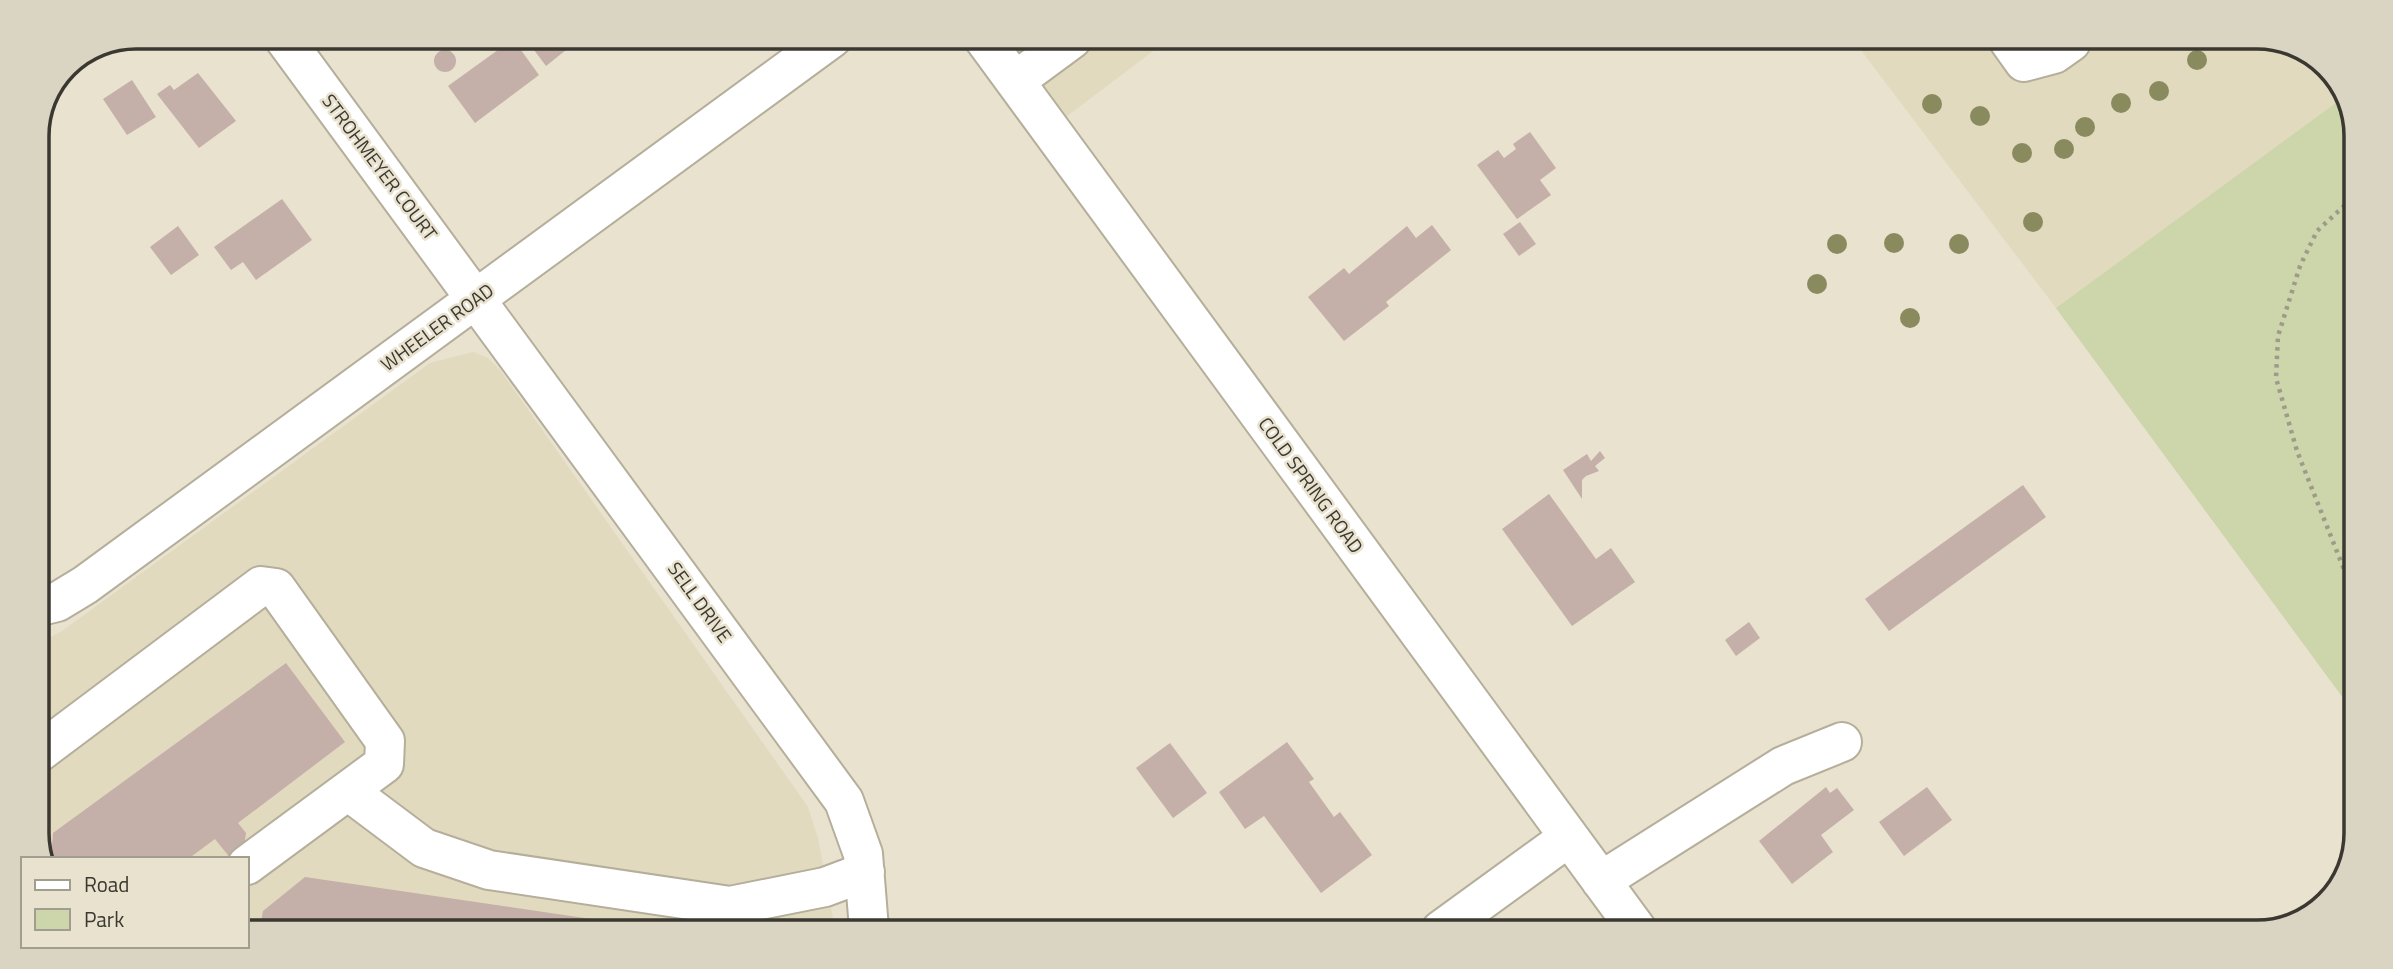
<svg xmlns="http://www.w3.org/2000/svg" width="2393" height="969" font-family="'Titillium Web',sans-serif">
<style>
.built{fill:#e2dabf}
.green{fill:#ccd6aa}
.building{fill:#c5afa9}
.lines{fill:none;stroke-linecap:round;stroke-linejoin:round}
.minor-casing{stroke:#b4ae9b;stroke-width:42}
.path{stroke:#9f9a8c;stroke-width:4.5;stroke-dasharray:3.5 5;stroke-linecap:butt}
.minor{stroke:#fff;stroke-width:38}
.tree{fill:#898b5f}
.labels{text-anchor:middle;stroke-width:5;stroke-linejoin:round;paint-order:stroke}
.street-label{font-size:19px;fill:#3a3830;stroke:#e8e2cf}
.rim{fill:none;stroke:#3a3830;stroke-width:3.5}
</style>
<rect width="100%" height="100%" fill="#e8e2cf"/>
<path class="built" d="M999 39H1169L1062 120Z
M1854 41 2289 42 2336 76 2356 129 2352 710 2056 308Z
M473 352 488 358 500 370 808 807 818 838 835 929 247 927V859H44L37 840V644L62 631 430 363Z"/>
<path class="green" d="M2344 97 2356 129 2352 710 2056 308Z"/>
<path class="building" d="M525 38H581L546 66Z
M513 39 539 75 475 123 448 86Z
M434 61a11 11 0 1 1 22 0a11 11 0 1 1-22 0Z
M198 73 236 121 199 148 157 94 170 85 174 90Z
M132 80 156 117 127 135 103 99Z
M1530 132 1556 168 1540 180 1551 195 1517 219 1477 165 1498 150 1504 158 1516 149 1513 144Z
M282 199 312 240 256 280 243 262 231 270 214 247Z
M1520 222 1536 244 1519 256 1503 234Z
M1432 225 1451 250 1386 302 1389 306 1344 341 1308 297 1344 268 1349 274 1407 226 1416 238Z
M178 226 199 255 171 275 150 247Z
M1600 451 1605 458 1595 466 1599 471 1586 476 1582 480V499L1563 470 1587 454 1591 461Z
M2023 485 2046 517 1889 631 1865 599Z
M1549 494 1596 559 1611 548 1635 582 1572 626 1502 529Z
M1749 622 1760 638 1736 656 1725 640Z
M286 663 345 742 238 823 246 833 243 852 231 859 215 839 188 859H51L53 833Z
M1287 742 1314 779 1309 782 1334 817 1340 812 1372 855 1321 893 1264 816 1245 829 1219 792Z
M1170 743 1207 793 1173 818 1136 768Z
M1826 787 1830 793 1837 788 1854 810 1821 835 1833 852 1792 884 1759 841Z
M1927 787 1952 820 1904 856 1879 822Z
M305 877 632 925 634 928 260 927 263 911Z"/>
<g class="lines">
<g class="minor-casing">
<path id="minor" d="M283 37 844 801 863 854 869 929
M984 39 1638 931
M2009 41 2024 62 2054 54 2071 42
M1015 81 1072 39
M37 607 57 602 85 585 832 38
M37 754 261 586 276 588 385 741 384 764 247 865
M348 791 424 848 489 870 730 906 825 887 865 872
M1601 881 1783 766 1842 742
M1441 930 1569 837"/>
</g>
<path class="path" d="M2353 592 2297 451 2276 378 2278 336 2300 266 2317 231 2356 195"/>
<use href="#minor" class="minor"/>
</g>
<g class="tree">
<circle cx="2197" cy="60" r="10"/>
<circle cx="2159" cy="91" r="10"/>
<circle cx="2121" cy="103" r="10"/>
<circle cx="1932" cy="104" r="10"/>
<circle cx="1980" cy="116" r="10"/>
<circle cx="2085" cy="127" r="10"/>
<circle cx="2064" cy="149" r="10"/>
<circle cx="2022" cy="153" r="10"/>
<circle cx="2033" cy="222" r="10"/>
<circle cx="1894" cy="243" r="10"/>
<circle cx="1837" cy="244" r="10"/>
<circle cx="1959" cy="244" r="10"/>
<circle cx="1817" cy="284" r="10"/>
<circle cx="1910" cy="318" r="10"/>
</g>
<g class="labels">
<g class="street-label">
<text transform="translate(380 167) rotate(53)" y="7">STROHMEYER COURT</text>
<text transform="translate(437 327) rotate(-36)" y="7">WHEELER ROAD</text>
<text transform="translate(1311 485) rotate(54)" y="7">COLD SPRING ROAD</text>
<text transform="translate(700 602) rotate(54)" y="7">SELL DRIVE</text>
</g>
</g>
<path d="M0 0H2393V969H0ZM136 49H2257A87 87 0 0 1 2344 136V833A87 87 0 0 1 2257 920H136A87 87 0 0 1 49 833V136A87 87 0 0 1 136 49Z" fill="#dad4c2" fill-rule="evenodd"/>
<path class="rim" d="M136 49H2257A87 87 0 0 1 2344 136V833A87 87 0 0 1 2257 920H136A87 87 0 0 1 49 833V136A87 87 0 0 1 136 49Z"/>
<rect x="21" y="857" width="228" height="91" fill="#e8e2cf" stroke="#a29e8f" stroke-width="2"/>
<rect x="35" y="880" width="35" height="10" fill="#ffffff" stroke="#a29e8f" stroke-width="2"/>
<text x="84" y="892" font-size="21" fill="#3a3830">Road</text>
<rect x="35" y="909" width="35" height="21" fill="#ccd6aa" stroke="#a29e8f" stroke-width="2"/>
<text x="84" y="927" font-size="21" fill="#3a3830">Park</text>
</svg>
